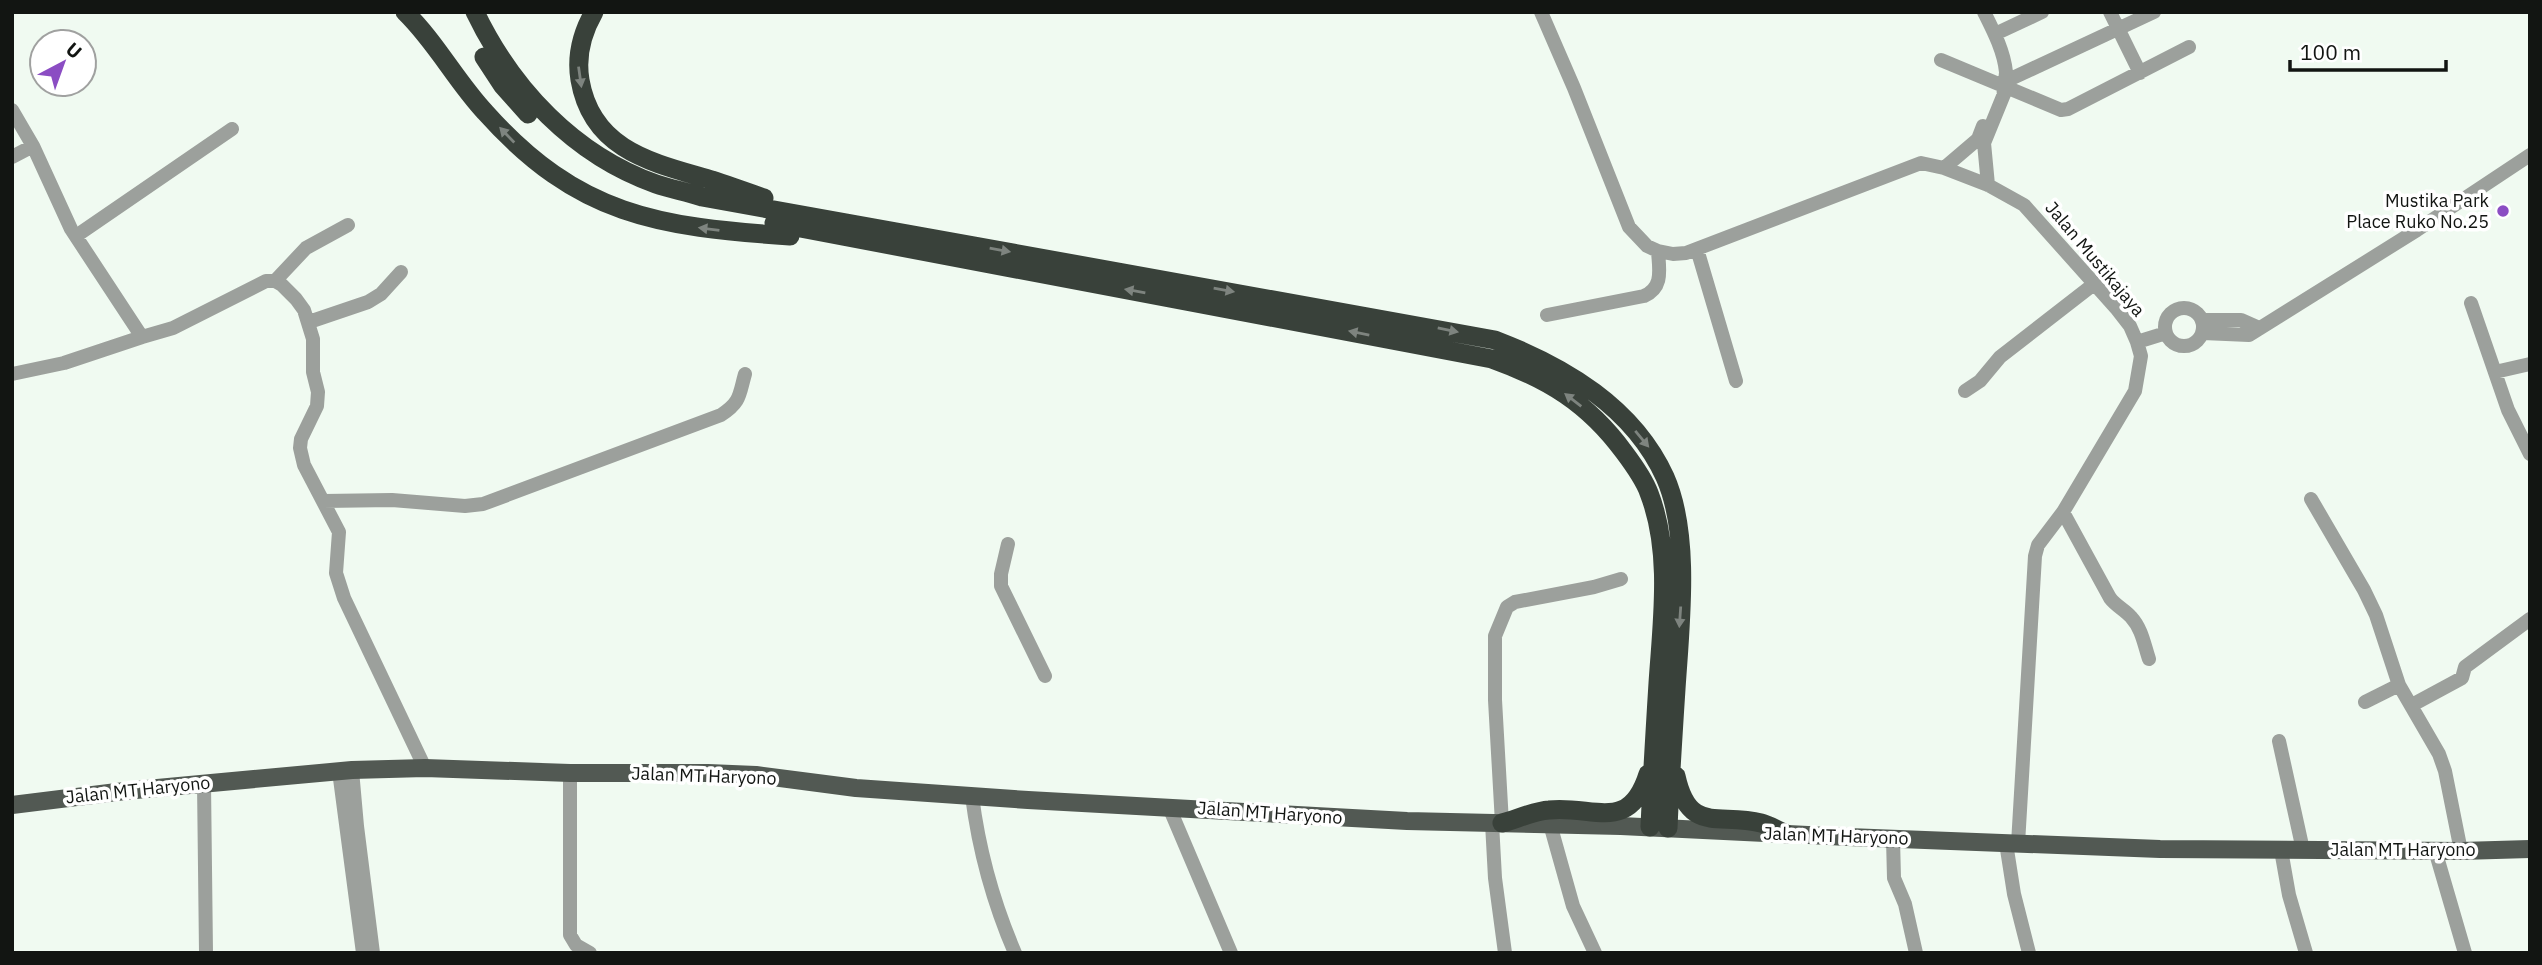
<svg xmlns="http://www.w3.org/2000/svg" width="2542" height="965" font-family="'IBM Plex Sans',sans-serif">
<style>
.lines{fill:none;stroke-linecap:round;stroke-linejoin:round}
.minor{stroke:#9ca09c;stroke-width:14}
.major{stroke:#525953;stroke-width:18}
.highway{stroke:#39413a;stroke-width:19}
.oneway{fill:#7e847f}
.poi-dot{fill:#8b4dc3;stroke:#fff;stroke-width:2.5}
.labels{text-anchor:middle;stroke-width:7;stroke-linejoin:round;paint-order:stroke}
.poi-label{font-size:18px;fill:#121512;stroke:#fff;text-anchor:end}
.street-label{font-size:18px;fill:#121512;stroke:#fff}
</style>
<rect width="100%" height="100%" fill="#f0faf1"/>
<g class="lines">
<path class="minor" d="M1541 12 1574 88 1629 227 1647 246 1658 251 1673 254 1686 253 1921 163 1944 168 1988 185 2024 205 2116 308 2130 326 2137 342 2141 356 2135 391 2063 512 2038 545 2035 556 2018 844
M1984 12C1993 30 2004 51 2006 72 2006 80 2002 86 2004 94L1984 143 1988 185
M2110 12 2140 73
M1995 34 2042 12
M1941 60 2061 110 2068 109 2189 47
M2004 82 2154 12
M12 110 33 146 71 229 142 337 173 328 266 281H275L282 285 296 299 304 310 313 339V372L318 392 317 406 301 439 300 448 304 465 339 532 336 573 344 598 425 768
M12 157 33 146
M1944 168 1978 139 1983 126
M76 236 232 129
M1697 249 1736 381
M275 281 306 248 348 225
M2471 303 2508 410 2530 454
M2165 327a19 19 0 1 1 38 0a19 19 0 1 1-38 0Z
M1547 315 1644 296C1664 287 1659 269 1658 251
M2202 320H2241L2259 328
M309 322 368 302 381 294 401 272
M2203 333 2249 335 2417 230 2530 155
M2137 342 2166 333
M2495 372 2530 364
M12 374 64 363 142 337
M1965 391 1980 381 2000 357 2094 284
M2311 499 2364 590 2376 615 2399 685 2439 754 2445 771 2461 851
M324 501 392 500 465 506 483 504 721 415C741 402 739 395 745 374
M2063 512 2110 598C2116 606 2125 610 2131 617 2142 629 2144 644 2149 659
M1008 544 1001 574V586L1045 676
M2365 702 2399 685
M2412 705 2462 678 2465 667 2530 619
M2279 741 2303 850
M352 770 357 826 373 953
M339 771 363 953
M570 773V935L576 945 590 953
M204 783 206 953
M972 796C979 851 993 902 1015 953
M1169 807 1231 953
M1492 823 1495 878 1505 953
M1502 823 1495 700V636L1507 607 1515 602 1594 587 1621 579
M1550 824 1573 906 1595 953
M1893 839 1894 878 1905 904 1916 953
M2006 843 2014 894 2029 953
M2281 850 2289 895 2306 953
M2435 850 2465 953"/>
<path class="major" d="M12 805 125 791 352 770 425 768 570 773H708L756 775 856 788 1028 800 1407 821 1621 826 1848 837 2160 849 2461 851 2530 849"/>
<path class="highway" d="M405 12C436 42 456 81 485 112 578 216 658 227 790 236
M475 12C512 89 574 155 656 184 671 189 687 192 702 197L1495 340C1565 367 1633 407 1665 477 1691 535 1680 626 1676 689 1673 735 1670 781 1668 828
M594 12C582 33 576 56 580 80 592 151 654 163 712 180 730 186 747 192 764 198
M484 57 503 86 528 114
M774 223 1492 359C1548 379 1588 403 1624 452 1633 464 1644 479 1649 493 1672 552 1662 622 1658 683 1655 731 1652 779 1650 827
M1676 776C1689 835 1719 812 1761 823 1769 825 1778 830 1786 834
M1502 823C1517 819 1534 811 1549 810 1594 805 1629 834 1648 774"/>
</g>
<defs><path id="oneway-solid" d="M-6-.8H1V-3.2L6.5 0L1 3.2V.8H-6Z" transform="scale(1.75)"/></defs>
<g class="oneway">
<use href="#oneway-solid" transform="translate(580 77) rotate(82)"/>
<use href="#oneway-solid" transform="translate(507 135) rotate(-134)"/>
<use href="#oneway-solid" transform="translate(709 229) rotate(-173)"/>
<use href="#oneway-solid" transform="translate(1000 250) rotate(10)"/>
<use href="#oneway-solid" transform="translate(1224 290) rotate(10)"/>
<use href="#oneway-solid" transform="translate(1135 291) rotate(-170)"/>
<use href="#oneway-solid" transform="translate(1448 330) rotate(12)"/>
<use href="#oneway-solid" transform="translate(1359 333) rotate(-169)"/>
<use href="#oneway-solid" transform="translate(1573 400) rotate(-142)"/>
<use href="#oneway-solid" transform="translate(1642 439) rotate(50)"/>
<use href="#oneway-solid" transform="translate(1680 617) rotate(94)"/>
</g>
<circle class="poi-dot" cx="2503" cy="211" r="7"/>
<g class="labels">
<g class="poi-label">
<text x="2489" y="207">Mustika Park<tspan x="2489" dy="21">Place Ruko No.25</tspan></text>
</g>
<g class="street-label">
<text transform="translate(2095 259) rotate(50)" y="6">Jalan Mustikajaya</text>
<text transform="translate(704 776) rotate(2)" y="6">Jalan MT Haryono</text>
<text transform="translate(138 790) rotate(-6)" y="6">Jalan MT Haryono</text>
<text transform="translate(1270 813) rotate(4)" y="6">Jalan MT Haryono</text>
<text transform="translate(1836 836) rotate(2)" y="6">Jalan MT Haryono</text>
<text x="2403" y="856">Jalan MT Haryono</text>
</g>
</g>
<rect width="2542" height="965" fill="none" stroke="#121512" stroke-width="28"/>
<g transform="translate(63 63) rotate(41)"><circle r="33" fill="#ffffff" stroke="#a0a1a0" stroke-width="2"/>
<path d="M0-5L12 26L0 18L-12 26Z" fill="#8b4dc3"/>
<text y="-10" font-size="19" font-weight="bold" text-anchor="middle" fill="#121512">U</text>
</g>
<path d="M2290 60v10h156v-10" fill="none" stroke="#121512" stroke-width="3.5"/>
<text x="2300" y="60" font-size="21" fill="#121512" stroke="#ffffff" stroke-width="5" paint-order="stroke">100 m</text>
</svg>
